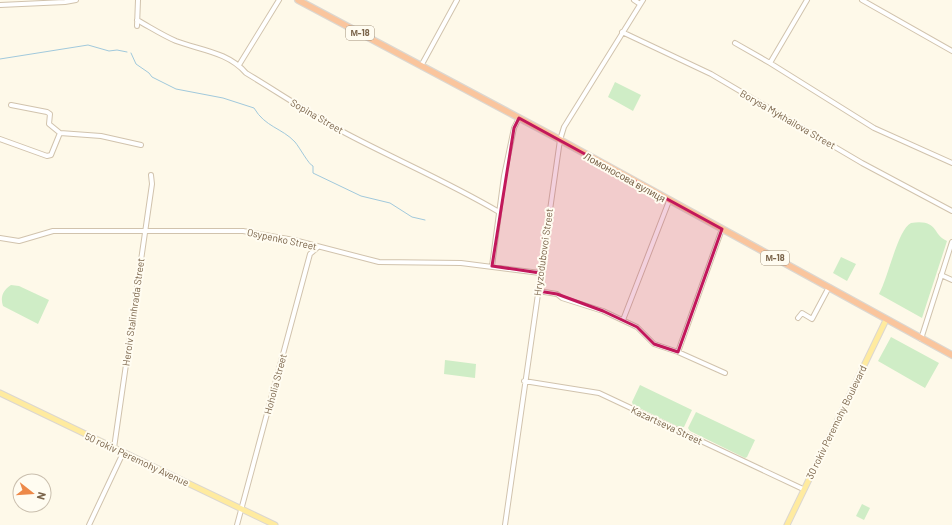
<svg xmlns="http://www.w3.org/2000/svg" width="952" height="525" font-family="Barlow,sans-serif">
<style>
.green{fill:#cfedc6}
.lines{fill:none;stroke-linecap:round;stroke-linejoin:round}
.stream{stroke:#a1c9dc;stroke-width:1}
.minor-casing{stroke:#d1c3ad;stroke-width:6}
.major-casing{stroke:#dcd7d0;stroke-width:7}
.highway-casing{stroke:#dcd7d0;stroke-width:8}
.minor{stroke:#fff;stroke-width:4}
.major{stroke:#ffeb9f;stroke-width:5}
.highway{stroke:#fac59d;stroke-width:5.5}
.marked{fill:#c2185b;fill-opacity:0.2;stroke:#c2185b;stroke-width:3;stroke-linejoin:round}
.labels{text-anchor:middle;stroke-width:4;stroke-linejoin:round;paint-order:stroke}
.shield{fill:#fffcf1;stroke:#a2927c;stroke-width:1}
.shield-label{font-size:9px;font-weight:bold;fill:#7a644a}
.street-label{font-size:10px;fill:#7a644a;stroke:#fffcf1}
</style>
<rect width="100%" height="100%" fill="#fef9e9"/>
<path class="green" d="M615 82 641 95 633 111 608 97Z
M911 223C939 219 932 235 947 241L922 318 879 294C888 278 898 229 911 223Z
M841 257 856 264 847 281 833 273Z
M11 285 19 286 49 300 38 324 3 306C0 297 3 290 11 285Z
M891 337 939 363 925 388 878 361Z
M445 360 476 364 475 378 444 374Z
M640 385 692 410 684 427 681 428 633 405 632 402Z
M696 412 755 440 747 457 745 458 690 431 688 428Z
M862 504 870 508 864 520 856 516Z"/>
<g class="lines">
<path class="stream" d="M131 53 136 64 149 73 152 77 176 89 223 98 254 108C265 127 282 128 295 142 300 148 309 165 313 166V173L315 174 361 196 390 203 412 217 425 220
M0 59 88 45 109 51 117 50 127 52"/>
<g class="minor-casing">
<path id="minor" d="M634 0 640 4
M807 0 770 63 874 128 952 163
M862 0 952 51
M0 5 65 2 76 0
M137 20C150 27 162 35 176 41 200 50 228 52 246 73 281 94 316 118 353 137 401 162 452 184 499 212
M137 26 138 0
M622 32 711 74 862 163 952 211
M735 43 770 63
M239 65 279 0
M421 66 457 0
M11 105 47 112 50 114 49 124 60 133 101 136 141 145
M0 139 47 156 51 155 60 133
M0 238 19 241 53 231H243L294 240 379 262 461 263 540 273
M492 266 504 176 514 128 519 118
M941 275 952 280
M538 291 557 294 562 298 603 311 637 327 654 344 678 352 725 373
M798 318 802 313 812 319 829 287
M623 320 669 201
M921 339 952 242
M678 352 722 229
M524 381 599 393 803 489
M114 448 152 184 151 175
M89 525 123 453
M237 525 310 254 318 247
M505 525 560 140 564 127 643 0"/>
</g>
<g class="major-casing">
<path id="major" d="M0 393 275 525
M787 525 886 320"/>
</g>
<g class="highway-casing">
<path id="highway" d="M298 0 553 136 952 355"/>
</g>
<use href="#minor" class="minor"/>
<use href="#major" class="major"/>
<use href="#highway" class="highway"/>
</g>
<path class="marked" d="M519 118 722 229 678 352 654 344 637 327 603 311 557 294 538 291 540 273 492 266 514 128Z"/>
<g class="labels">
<g class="shield">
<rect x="346" y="26" width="28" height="14" rx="3"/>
<rect x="761" y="251" width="28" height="14" rx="3"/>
</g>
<g class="shield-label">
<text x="360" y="36">М-18</text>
<text x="775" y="261">М-18</text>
</g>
<g class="street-label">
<text transform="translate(317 116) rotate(30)" y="4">Sopina Street</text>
<text transform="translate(788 119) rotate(30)" y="4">Borysa Mykhailova Street</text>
<text transform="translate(625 177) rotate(29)" y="4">Ломоносова вулиця</text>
<text transform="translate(282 239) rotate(12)" y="4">Osypenko Street</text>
<text transform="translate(543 252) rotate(-82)" y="4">Hryzodubovoi Street</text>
<text transform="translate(133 312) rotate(-82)" y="4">Heroiv Stalinhrada Street</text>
<text transform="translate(275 384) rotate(-75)" y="4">Hoholia Street</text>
<text transform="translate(836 422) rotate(-64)" y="4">30 rokiv Peremohy Boulevard</text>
<text transform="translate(667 425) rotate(25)" y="4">Kazartseva Street</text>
<text transform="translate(137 459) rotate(25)" y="4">50 rokiv Peremohy Avenue</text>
</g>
</g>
<g transform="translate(32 493) rotate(107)"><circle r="19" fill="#fffcf1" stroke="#cabfae"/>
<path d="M0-3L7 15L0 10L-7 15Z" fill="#ed8949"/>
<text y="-6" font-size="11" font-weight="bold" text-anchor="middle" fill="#7a644a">N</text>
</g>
</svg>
